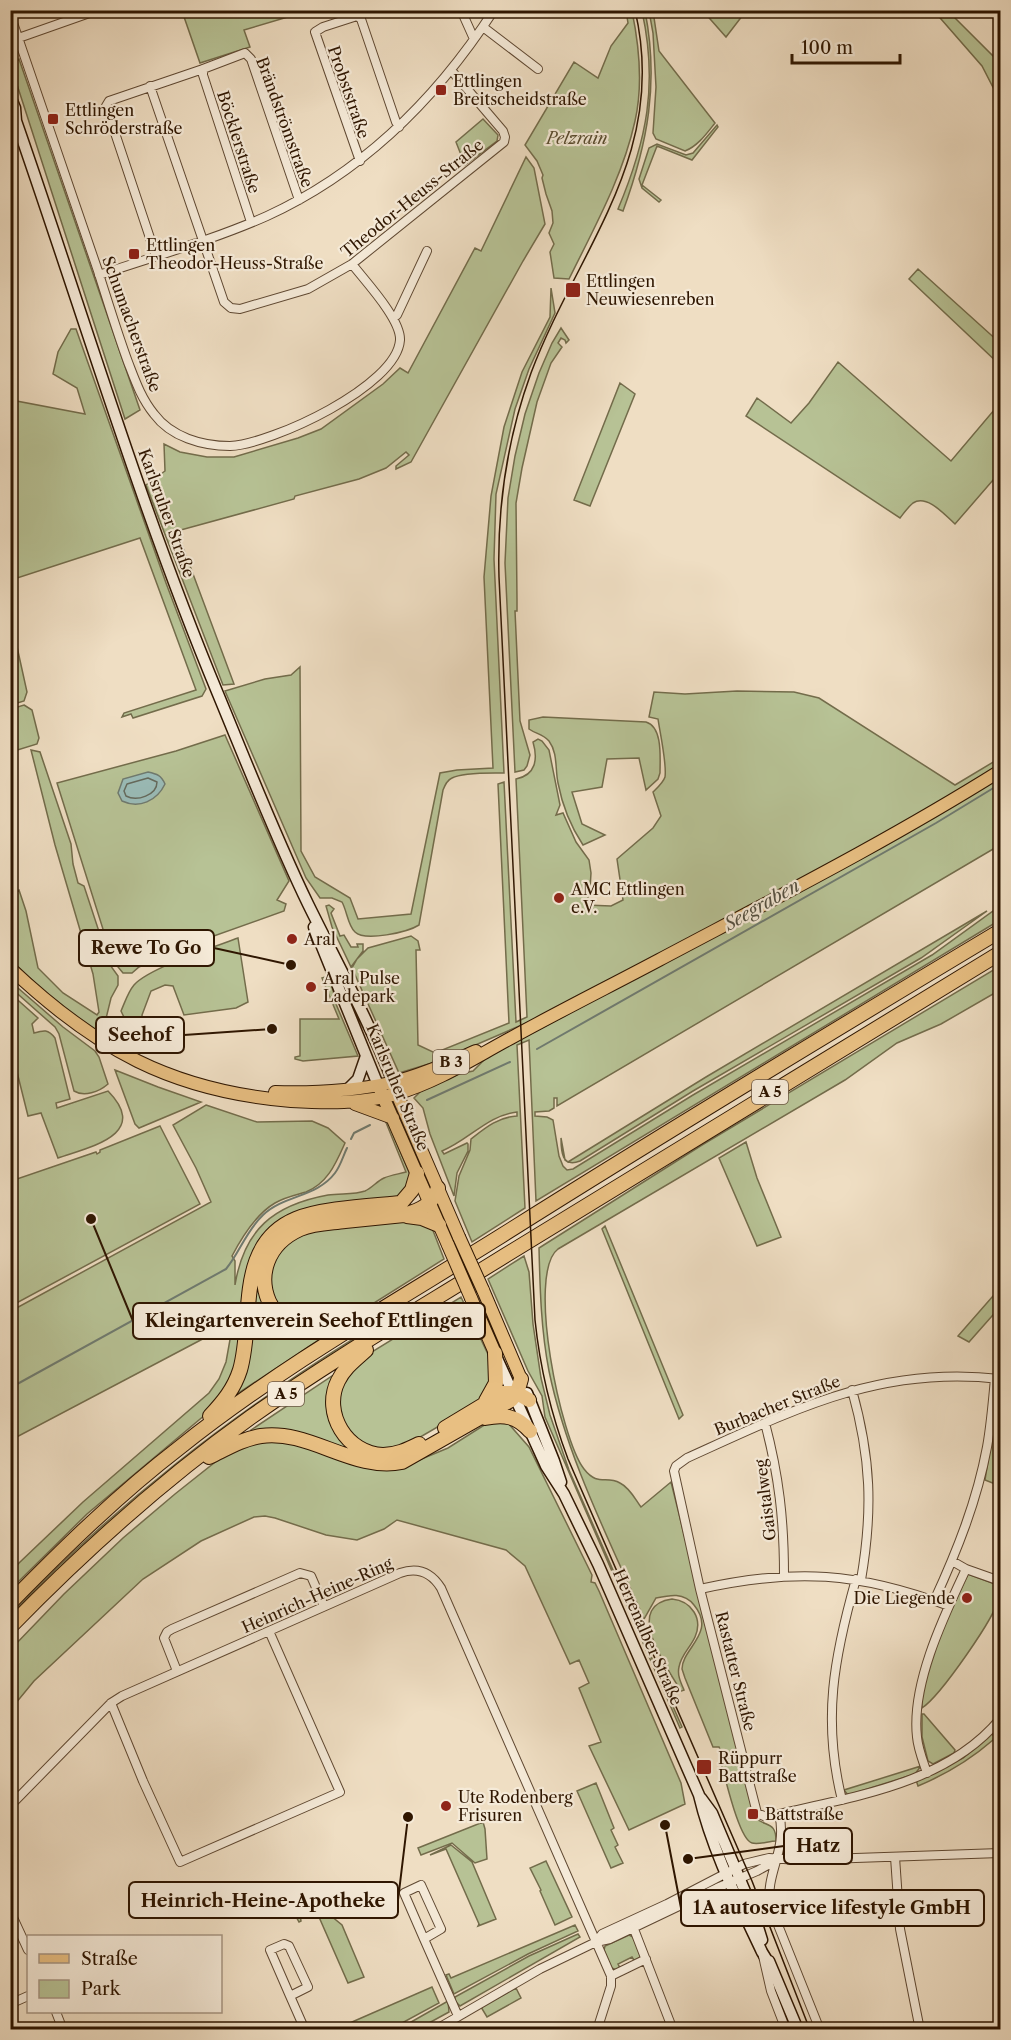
<svg xmlns="http://www.w3.org/2000/svg" width="1011" height="2040" font-family="'Libre Caslon Text',serif">
<style>
.green{fill:#b7c295;stroke:#736c4b;stroke-width:1.5}
.water{fill:#9abcb8;stroke:#6f7a6f;stroke-width:1.5}
.lines{fill:none;stroke-linecap:round;stroke-linejoin:round}
.shore{stroke:#64695c;stroke-width:1.5}
.stream{stroke:#6f7a6f;stroke-width:2}
.minor-casing{stroke:#5f4832;stroke-width:10}
.secondary-casing{stroke:#2f1601;stroke-width:13}
.primary-casing{stroke:#2f1601;stroke-width:14}
.motorway-casing{stroke:#2f1601;stroke-width:16}
.minor{stroke:#f5ead8;stroke-width:8}
.secondary{stroke:#f5ead8;stroke-width:10}
.primary{stroke:#e8bf82;stroke-width:12}
.motorway{stroke:#e8bf82;stroke-width:14}
.tram{stroke:#2f1601;stroke-width:1.5}
.primary-bridge-casing{stroke:#2f1601;stroke-width:14;stroke-linecap:butt}
.primary-bridge{stroke:#e8bf82;stroke-width:12}
.poi-dot{fill:#8f2418;stroke:#f5ead8;stroke-width:2}
.labels{text-anchor:middle;stroke-width:4.5;stroke-linejoin:round;paint-order:stroke}
.shield{fill:#f5ead8;stroke:#6a5642;stroke-width:1.5}
.shield-label{font-size:15px;font-weight:bold;fill:#2f1601}
.poi-label{font-size:16px;fill:#2f1601;stroke:#f5ead8;text-anchor:start}
.street-label{font-size:16px;fill:#2f1601;stroke:#f5ead8}
.park-label{font-size:16px;font-style:italic;fill:#584a2d;stroke:#f5ead8}
.water-label{font-size:18px;font-style:italic;fill:#545041;stroke:#f5ead8}
.leader{fill:none;stroke:#2f1601;stroke-width:2}
.callout-dot{fill:#2f1601;stroke:#f5ead8;stroke-width:2}
.callout{fill:#f5ead8;stroke:#2f1601;stroke-width:2}
.callout-label{font-size:18px;text-anchor:middle;font-weight:bold;fill:#2f1601}
</style>
<rect width="100%" height="100%" fill="#efdec3"/>
<filter id="stains"><feTurbulence type="fractalNoise" baseFrequency=".00333" numOctaves="4"/><feColorMatrix values="0 0 0 0 .2 0 0 0 0 .09 0 0 0 0 .02 0 0 0 .5 -.17"/></filter>
<radialGradient id="worn" r=".72"><stop offset=".6" stop-color="#630" stop-opacity="0"/><stop offset="1" stop-color="#630" stop-opacity=".3"/></radialGradient>
<path class="green" d="M182 11V10L308 11 244 30 250 47 200 63Z
M626 11H632C639 45 643 86 635 121 623 176 594 228 569 279L554 278 550 252 554 244 549 233 553 223 552 211 546 194 542 178 543 175 537 161 525 145 574 62 598 78 611 46 628 23Z
M642 11H645C659 82 648 143 623 211L618 209C647 140 658 84 642 11Z
M649 11H653L659 51 715 123C707 133 698 146 685 151L656 139 653 133 656 87 653 33Z
M703 11H746L726 37Z
M934 11H957L953 16 994 57 1000 72V101L982 66Z
M19 59 140 410 125 419 11 66Z
M483 119 498 135 497 141 465 165 456 142Z
M717 125 718 127 692 160 657 146 642 185 661 200 659 202 642 188 639 179 649 148 657 144 686 155 693 153Z
M526 157 534 168 545 224 523 261 411 462 396 469V466L409 455 406 452 386 468 359 479 295 496 294 499 177 531 234 684 223 685 146 485 165 471 164 444 180 452 207 457H234L298 438 321 429 383 384 400 368 408 373 475 248 481 251Z
M918 269 1000 343V365L909 279Z
M551 288 555 313 529 369 515 409 496 494 494 559 504 773C491 773 463 772 452 778 447 780 445 785 443 790L419 925C408 932 365 942 355 932 348 926 347 911 342 902L332 898H320L306 878 225 691 265 679 291 675 300 667 301 851 315 877 350 898 358 919 411 914 440 773 457 770 493 768 484 577 491 496 504 427 522 372 550 317Z
M561 328 569 340 566 343 565 340 561 338 558 343 562 347 551 363 537 402 522 468 516 503 517 599V611H515L520 721 530 755 527 766 524 770 515 772 505 563 508 498 515 456 525 414 539 373 552 343Z
M71 329H76L166 583 206 689 202 696 133 718 131 714 122 717 124 713 196 690 140 538 11 580V400L85 414 77 388 53 374 58 352Z
M838 362 951 461 1000 403V472L955 524C945 515 927 494 913 503 908 507 904 513 900 518L746 416 757 398 791 423 809 403Z
M620 383 635 394 590 506 574 500Z
M10 615 27 692 24 701 11 705Z
M737 691 794 692 819 698 955 785 1000 758V766L841 859 531 1021 443 1059H434L432 1063 399 1073 352 968 357 959 368 948 411 936 418 941 420 950H416L418 1045 435 1053 509 1023 498 784 504 782 516 1022 527 1017 516 779C536 775 538 759 533 742L538 739 542 741 549 750 560 805 556 815 563 813 576 842 589 860 591 873 590 889 586 905 611 906 623 900 617 859 653 828 661 816 653 792C657 788 663 783 665 777 667 764 660 733 658 719L649 717 654 692 685 694Z
M24 705 32 710 39 738 37 744 11 752V709Z
M543 717 646 722C663 727 660 758 660 773L658 779 646 790 639 758 607 759 602 787 572 792 582 824 605 835 583 845C571 827 562 804 558 783 555 769 558 753 549 741 543 734 536 734 529 729V720Z
M225 735 289 881 277 900 286 904 284 911 180 948 139 967 132 973H123L113 961 57 783 176 751Z
M31 750 40 752 71 844 73 864 78 883 84 886 110 965 118 976V985L111 998 102 1035 52 999 11 960 10 894 19 890 26 911 38 968 63 993 97 1015 99 1012 93 974 55 845Z
M1000 778V845L557 1106V1098H554V1108L549 1111 535 1112V1116L547 1117 553 1120 559 1156 563 1166 567 1170 573 1169 693 1095 932 955 1000 906V920L536 1201 529 1040 517 1045 525 1208 472 1242 455 1201 459 1176 470 1150 471 1139C485 1128 498 1117 517 1116V1112C488 1115 469 1140 442 1151L444 1154 467 1143 468 1144V1151L457 1173 454 1196 430 1134 423 1108 414 1098 422 1090 459 1074 473 1071 487 1057 873 852Z
M329 905 334 909 331 913 340 936 344 935 351 947H358L357 944H363V951L351 967 332 927 326 906Z
M987 911 921 958 693 1091 580 1161C562 1168 561 1152 561 1138L565 1160 568 1162 706 1077Z
M238 938 248 1002 236 1008 184 1015 173 986 165 985 151 991 142 1015 145 1039C132 1032 127 1024 121 1011 125 1002 128 992 134 985 149 968 214 947 238 938Z
M1000 966V990L941 1024 897 1043 845 1080 558 1249C526 1273 561 1440 584 1469 598 1487 606 1475 620 1483 630 1488 635 1499 641 1507L671 1482 755 1818C767 1827 776 1822 776 1841 769 1841 759 1845 752 1843 739 1840 725 1776 721 1763L725 1761 719 1747H713L685 1678C684 1675 683 1672 682 1669 682 1648 717 1633 694 1605 684 1592 670 1595 656 1598L644 1619C609 1539 567 1458 549 1371 541 1330 540 1289 539 1248L702 1145Z
M325 977 331 981 336 1004 358 1056 303 1061 295 1059V1057L300 1056V1019H339L322 978Z
M11 982 63 1027 95 1051 99 1057 108 1084C99 1092 84 1097 74 1091L59 1034 55 1027 11 988Z
M11 994 38 1018 32 1024 34 1033C44 1030 48 1029 55 1038L70 1099 56 1103 57 1108 108 1091C151 1135 89 1147 58 1158L41 1113 28 1116 11 1048Z
M115 1070 158 1087 201 1102 139 1128 135 1124Z
M206 1105 257 1122 312 1121 328 1128 345 1143C336 1163 328 1183 306 1192 296 1195 285 1197 275 1203 256 1214 242 1237 232 1256L235 1261V1285C244 1230 273 1205 328 1195 340 1193 354 1195 365 1191 372 1188 377 1181 384 1178 391 1175 399 1174 406 1172L385 1120 389 1125 411 1177 404 1196 263 1241 236 1369 212 1409 87 1514 11 1589V1572L19 1563 83 1502 209 1393 219 1379 226 1362 233 1323 11 1440V1311L211 1202 196 1168 173 1125Z
M160 1126 200 1204 11 1306V1181L96 1152 97 1154 100 1152V1150Z
M746 1142 757 1178 781 1237 757 1246 719 1158Z
M411 1205V1208L311 1219C275 1232 249 1264 266 1303 271 1315 278 1324 290 1331 301 1336 311 1336 322 1338L231 1398 241 1378 245 1364C248 1336 248 1307 254 1280 267 1225 301 1217 351 1212 371 1210 391 1208 411 1205Z
M416 1220 432 1228 444 1259 347 1320 331 1327 301 1326 280 1312 269 1283 274 1258 294 1238 316 1230Z
M605 1226 683 1415 679 1419 602 1229Z
M524 1256 529 1272 533 1324 541 1378 550 1415 569 1470 682 1727 680 1728 545 1417 542 1396 528 1371 488 1279Z
M1000 1288V1307L969 1342 958 1336Z
M461 1297 493 1365 490 1389 472 1407 410 1443 392 1450 369 1448 347 1430 338 1409 342 1381 362 1358Z
M358 1336 360 1337C310 1369 260 1402 212 1438 140 1492 73 1553 11 1618V1614C116 1504 230 1416 358 1336Z
M332 1376 334 1378C327 1400 327 1421 343 1439 376 1476 414 1450 447 1430 464 1420 482 1409 499 1399L501 1402C474 1417 419 1456 391 1459 358 1463 326 1441 294 1434 280 1432 266 1432 253 1432L251 1430Z
M489 1422 508 1423 529 1447 592 1575 591 1582 595 1583 599 1591 681 1783 685 1804 629 1830 589 1746 601 1742 579 1688 589 1683 579 1660 570 1664 525 1566 506 1550 397 1520 384 1529 357 1540 326 1535 275 1518 265 1516 254 1517 201 1541 143 1579 34 1681 11 1709V1649L64 1594 123 1538 175 1494 233 1448 271 1439 412 1463 448 1448Z
M994 1423 1000 1424V1486L985 1480Z
M968 1574 1000 1586C1000 1589 1001 1592 1000 1595 996 1617 940 1696 922 1708 918 1676 954 1604 968 1574Z
M672 1599C692 1601 703 1619 695 1637 690 1648 681 1655 679 1667 677 1675 681 1683 684 1690L681 1691C668 1669 622 1606 672 1599Z
M922 1714H924L955 1750 954 1753 933 1764 928 1761 922 1737Z
M992 1733 994 1737 993 1740C970 1760 947 1774 918 1786L916 1780 963 1758Z
M921 1766 915 1774 848 1795 844 1790Z
M596 1783 614 1828 611 1830 618 1845 615 1847 623 1863 611 1868 577 1791Z
M483 1822 485 1829 487 1859 475 1863 452 1843 421 1855 418 1848Z
M451 1845 472 1862 496 1919 478 1926 479 1924 446 1849 430 1855Z
M546 1861 572 1917 555 1925 540 1891 541 1890 530 1868Z
M314 1902 342 1925 364 1977 348 1983 315 1908 300 1914 301 1921 299 1922 293 1911Z
M575 1925 578 1931 528 1954 454 1994 446 1975 449 1974 451 1978Z
M578 1934 580 1937 460 2006 455 2001V1997L529 1956Z
M629 1935 633 1937 641 1956 635 1962 632 1957 618 1964 621 1970H616L610 1967 604 1950 605 1946Z
M432 1987 439 2003 391 2029H336Z
M516 1988 521 1998 487 2017 481 2007Z
M448 2001 449 2012 418 2029 397 2030Z"/>
<path class="water" d="M148 772C157 774 161 775 165 784 157 801 139 809 122 801L118 793 123 779Z"/>
<g class="lines">
<path class="shore" d="M148 778 157 782C157 795 137 802 126 796L124 791 127 784Z"/>
<path class="stream" d="M537 1049 936 823 1000 784
M427 1100 510 1062
M351 1139 354 1133 370 1125
M10 1388 226 1269C240 1252 246 1231 263 1215 284 1195 317 1197 335 1173 341 1165 343 1156 347 1148"/>
<g class="minor-casing">
<path id="minor" d="M461 10 474 39
M10 14C39 100 69 185 98 271 108 302 117 332 128 362 135 380 141 398 154 414 171 437 202 446 230 446 272 444 397 386 400 340 401 319 365 281 352 264
M483 27 538 69
M10 41 98 10
M203 69V75L251 222
M150 86 224 302 231 308 240 309 308 289 352 264 504 142 505 137 503 131 451 70
M360 161 315 32 323 27 357 16 361 19 396 122 399 127
M156 256 106 106 109 101 203 69 245 53 251 59 299 200
M99 275C155 256 213 240 267 216 363 172 437 98 494 10
M393 318 397 315 427 251
M852 1390C871 1458 873 1510 861 1580
M765 1423C779 1476 784 1520 784 1575
M952 1561 966 1569 1000 1581
M700 1589C795 1568 858 1572 949 1606
M934 1601C957 1551 977 1501 987 1447 991 1425 993 1401 995 1378
M177 1671 164 1638 167 1632 172 1629 300 1573 311 1576 324 1606
M111 1703 143 1781 180 1862 340 1792 269 1631
M995 1725 1000 1736
M927 1773C923 1761 918 1749 917 1737 911 1684 944 1616 966 1569
M842 1800C822 1720 834 1657 856 1579
M10 1806 111 1703 122 1696 400 1573C417 1567 431 1572 441 1588L611 1976V1986L597 2030
M779 1814C857 1796 947 1783 1000 1719
M895 1857 900 1929 920 2030
M421 1885 441 1929 424 1939 404 1893Z
M10 1911 28 1950
M632 1924 673 2030
M424 1939 458 2016
M596 1942 602 1934 667 1904 744 1864 769 1858 798 1860 1000 1853
M284 1944 289 1946 308 1987 290 1996 270 1950Z
M763 1956 771 1991 786 2030
M611 1976 646 1959
M290 1996 305 2030
M10 2004 28 1996
M56 2012 63 2030
M435 2030 540 1969 596 1942 610 1939 717 1888 757 1871 777 1860
M820 2030 770 1905C765 1873 788 1850 779 1814L766 1817 757 1813 700 1589 674 1471 676 1466 687 1458C793 1410 880 1365 1000 1379"/>
</g>
<g class="secondary-casing">
<path id="secondary" d="M10 96 15 108 16 121C83 313 140 507 218 694 247 764 275 836 308 904 337 963 369 1021 393 1082
M314 927 378 1085
M348 1089 358 1079 366 1056
M496 1356 546 1466 564 1494 598 1564 699 1795C712 1850 738 1901 762 1952L770 1965
M527 1393 554 1461 561 1482
M701 1798 712 1813 752 1908 762 1940
M703 1895H726L738 1904
M769 1961 798 2030"/>
</g>
<g class="primary-casing">
<path id="primary" d="M10 968C96 1049 171 1091 291 1101 326 1103 362 1104 396 1094 439 1081 472 1059 511 1038 560 1011 610 986 659 960 774 899 890 840 1000 771
M394 1087 459 1237
M275 1092C313 1093 353 1091 390 1083 419 1076 448 1063 476 1051
M381 1092 448 1245
M355 1104 393 1118
M483 1290 521 1379
M471 1298 495 1353"/>
</g>
<g class="motorway-casing">
<path id="motorway" d="M407 1216 422 1218 439 1225
M346 1325C271 1359 231 1260 300 1229 314 1223 330 1223 345 1221 365 1219 385 1217 404 1215 421 1210 432 1205 438 1188
M366 1350C355 1360 344 1368 338 1381 322 1413 347 1454 383 1455 396 1455 407 1450 419 1444
M486 1401 496 1383 495 1353
M210 1416C223 1402 234 1389 240 1370 255 1319 234 1245 296 1219 322 1208 372 1206 401 1203L412 1190 417 1173
M485 1418C504 1414 517 1416 530 1431
M445 1428 503 1393H517L529 1400
M209 1457C226 1449 242 1439 261 1436 310 1429 353 1472 402 1462L511 1400 517 1393 521 1379
M10 1603C64 1548 118 1495 179 1448 279 1368 392 1304 501 1236 666 1132 833 1031 1000 931
M10 1627C85 1550 164 1479 251 1417 333 1359 421 1308 506 1255 670 1153 835 1053 1000 953"/>
</g>
<use href="#minor" class="minor"/>
<use href="#secondary" class="secondary"/>
<use href="#primary" class="primary"/>
<use href="#motorway" class="motorway"/>
<path class="tram" d="M635 10C669 155 578 248 531 373 507 439 497 507 499 577L535 1320C540 1368 551 1414 568 1459L752 1881 810 2030"/>
<g class="primary-bridge-casing">
<path id="primary-bridge" d="M459 1237 483 1290
M448 1245 471 1298"/>
</g>
<use href="#primary-bridge" class="primary-bridge"/>
</g>
<g class="poi-dot">
<rect x="435" y="84" width="12" height="12" rx="3"/>
<rect x="47" y="113" width="12" height="12" rx="3"/>
<rect x="128" y="248" width="12" height="12" rx="3"/>
<rect x="565" y="282" width="16" height="16" rx="3"/>
<circle cx="559" cy="898" r="6"/>
<circle cx="292" cy="939" r="6"/>
<circle cx="311" cy="987" r="6"/>
<circle cx="967" cy="1598" r="6"/>
<rect x="696" y="1759" width="16" height="16" rx="3"/>
<circle cx="446" cy="1806" r="6"/>
<rect x="747" y="1808" width="12" height="12" rx="3"/>
</g>
<g class="labels">
<g class="shield">
<rect x="433" y="1050" width="36" height="24" rx="4.5"/>
<rect x="752" y="1080" width="36" height="24" rx="4.5"/>
<rect x="268" y="1382" width="36" height="24" rx="4.5"/>
</g>
<g class="shield-label">
<text x="451" y="1067">B 3</text>
<text x="770" y="1097">A 5</text>
<text x="286" y="1399">A 5</text>
</g>
<g class="poi-label">
<text x="453" y="87">Ettlingen<tspan x="453" dy="18">Breitscheidstraße</tspan></text>
<text x="65" y="116">Ettlingen<tspan x="65" dy="18">Schröderstraße</tspan></text>
<text x="146" y="251">Ettlingen<tspan x="146" dy="18">Theodor-Heuss-Straße</tspan></text>
<text x="586" y="287">Ettlingen<tspan x="586" dy="18">Neuwiesenreben</tspan></text>
<text x="571" y="895">AMC Ettlingen<tspan x="571" dy="18">e.V.</tspan></text>
<text x="304" y="945">Aral</text>
<text x="323" y="984">Aral Pulse<tspan x="323" dy="18">Ladepark</tspan></text>
<text x="955" y="1604" text-anchor="end">Die Liegende</text>
<text x="718" y="1764">Rüppurr<tspan x="718" dy="18">Battstraße</tspan></text>
<text x="458" y="1803">Ute Rodenberg<tspan x="458" dy="18">Frisuren</tspan></text>
<text x="765" y="1820">Battstraße</text>
</g>
<g class="street-label">
<text transform="translate(349 92) rotate(71)" y="6">Probststraße</text>
<text transform="translate(285 122) rotate(70)" y="6">Brändströmstraße</text>
<text transform="translate(239 142) rotate(72)" y="6">Böcklerstraße</text>
<text transform="translate(412 198) rotate(-39)" y="6">Theodor-Heuss-Straße</text>
<text transform="translate(132 324) rotate(70)" y="6">Schumacherstraße</text>
<text transform="translate(167 513) rotate(70)" y="6">Karlsruher Straße</text>
<text transform="translate(398 1087) rotate(67)" y="6">Karlsruher Straße</text>
<text transform="translate(777 1405) rotate(-22)" y="6">Burbacher Straße</text>
<text transform="translate(765 1500) rotate(-97)" y="6">Gaistalweg</text>
<text transform="translate(317 1595) rotate(-24)" y="6">Heinrich-Heine-Ring</text>
<text transform="translate(648 1637) rotate(66)" y="6">Herrenalber Straße</text>
<text transform="translate(736 1671) rotate(76)" y="6">Rastatter Straße</text>
</g>
<g class="park-label">
<text x="577" y="144">Pelzrain</text>
</g>
<g class="water-label">
<text transform="translate(762 905) rotate(-30)" y="6">Seegraben</text>
</g>
</g>
<path class="leader" d="M291 965L214 948M272 1029L184 1035M91 1219L133 1321M688 1859L784 1846M408 1817L398 1900M665 1825L681 1908"/>
<g class="callout-dot">
<circle cx="291" cy="965" r="6"/>
<circle cx="272" cy="1029" r="6"/>
<circle cx="91" cy="1219" r="6"/>
<circle cx="688" cy="1859" r="6"/>
<circle cx="408" cy="1817" r="6"/>
<circle cx="665" cy="1825" r="6"/>
</g>
<g class="callout">
<rect x="79" y="930" width="135" height="36" rx="6"/>
<rect x="96" y="1017" width="88" height="36" rx="6"/>
<rect x="133" y="1303" width="352" height="36" rx="6"/>
<rect x="784" y="1828" width="68" height="36" rx="6"/>
<rect x="129" y="1882" width="269" height="36" rx="6"/>
<rect x="681" y="1890" width="303" height="36" rx="6"/>
</g>
<g class="callout-label">
<text x="146" y="954">Rewe To Go</text>
<text x="140" y="1041">Seehof</text>
<text x="309" y="1327">Kleingartenverein Seehof Ettlingen</text>
<text x="818" y="1852">Hatz</text>
<text x="263" y="1907">Heinrich-Heine-Apotheke</text>
<text x="832" y="1914">1A autoservice lifestyle GmbH</text>
</g>
<rect width="1011" height="2040" fill="none" stroke="#efdec3" stroke-width="36"/>
<rect x="12" y="12" width="987" height="2016" fill="none" stroke="#2f1601" stroke-width="3"/>
<rect x="18" y="18" width="975" height="2004" fill="none" stroke="#2f1601" stroke-width="1.5"/>
<rect x="27" y="1935" width="195" height="78" fill="#f5ead8" stroke="#a69582" stroke-width="1.5"/>
<rect x="39" y="1954" width="30" height="9" fill="#e8bf82" stroke="#a69582" stroke-width="1.5"/>
<text x="81" y="1965" font-size="18" fill="#2f1601">Straße</text>
<rect x="39" y="1980" width="30" height="18" fill="#b7c295" stroke="#a69582" stroke-width="1.5"/>
<text x="81" y="1995" font-size="18" fill="#2f1601">Park</text>
<path d="M792 54v9h108v-9" fill="none" stroke="#2f1601" stroke-width="3"/>
<text x="801" y="54" font-size="18" fill="#2f1601" stroke="#f5ead8" stroke-width="4.5" paint-order="stroke">100 m</text>
<rect width="100%" height="100%" filter="url(#stains)"/>
<rect width="100%" height="100%" fill="url(#worn)"/>
</svg>
